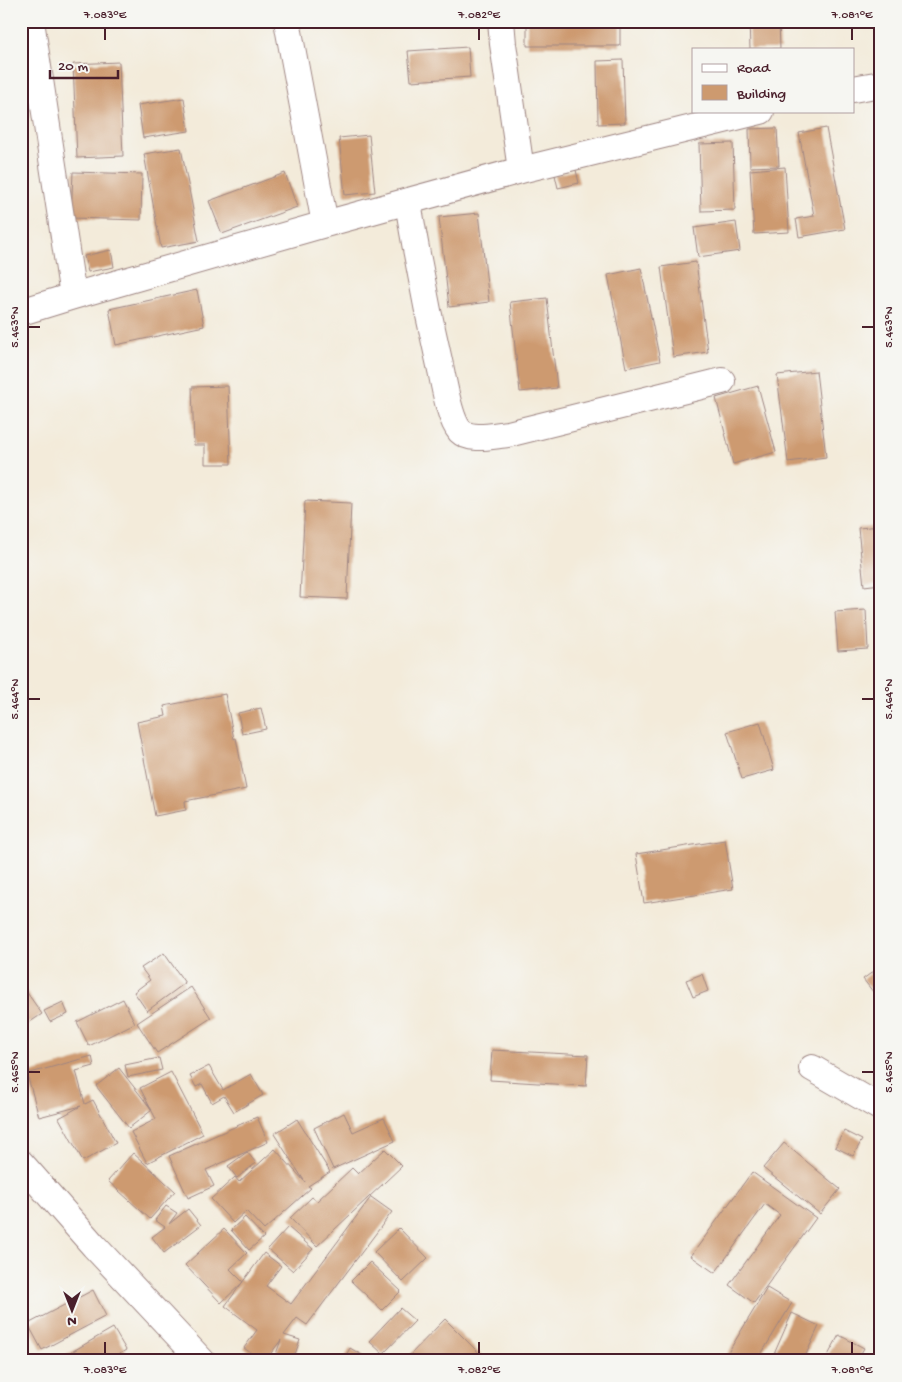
<svg xmlns="http://www.w3.org/2000/svg" width="902" height="1382" font-family="'Gochi Hand',sans-serif">
<style>
.building{fill:#cd9a6f}
.lines{fill:none;stroke-linecap:round;stroke-linejoin:round}
.minor-casing{stroke:#9e8582;stroke-width:28}
.minor{stroke:#fff;stroke-width:26}
.ticks{fill:none;stroke:#4a1f2b;stroke-width:2}
.neatline{fill:none;stroke:#4a1f2b;stroke-width:2}
.ticks-label{font-size:12px;text-anchor:middle;fill:#4a1f2b}
</style>
<rect width="100%" height="100%" fill="#f6f6f2"/>
<filter id="ink" filterUnits="userSpaceOnUse"><feTurbulence type="fractalNoise" baseFrequency=".02" numOctaves="2"/><feDisplacementMap in="SourceGraphic" scale="10" xChannelSelector="R" yChannelSelector="G"/><feConvolveMatrix kernelMatrix="1 2 1 2 8 2 1 2 1" color-interpolation-filters="sRGB"/></filter>
<filter id="wash" filterUnits="userSpaceOnUse"><feTurbulence type="fractalNoise" baseFrequency=".0096" numOctaves="4" result="noise"/><feDisplacementMap in="SourceGraphic" scale="20" xChannelSelector="R" yChannelSelector="G"/><feGaussianBlur stdDeviation="1.12" result="paint"/><feColorMatrix in="noise" values="0 0 0 0 0 0 0 0 0 0 0 0 0 0 0 0 0 1.4 0 .05"/><feComposite in="paint" operator="in"/></filter>
<g filter="url(#wash)">
<rect width="100%" height="100%" fill="#f3ebda"/>
<g id="blocks">
<path class="building" d="M527 21H620V46H527Z
M749 21H779L780 49H750Z
M468 47 470 77 411 81 408 51Z
M623 60 625 123 598 124 597 61Z
M119 62 123 156 77 158 73 64Z
M184 98 189 131 143 138 138 105Z
M777 128 779 166 750 167 749 129Z
M826 128 845 229 799 237 796 219 814 216 799 133Z
M369 135 375 192 345 195 339 138Z
M733 143 735 210 701 211 699 144Z
M181 148 199 241 161 248 144 154Z
M785 167 789 232 754 234 750 170Z
M576 170 579 183 558 188 555 175Z
M73 172 142 174 141 220 71 218Z
M285 173 297 207 222 234 209 201Z
M479 213 489 302 449 307 439 217Z
M736 222 740 251 698 257 694 228Z
M111 250 114 267 88 272 84 256Z
M696 262 708 352 673 357 661 267Z
M641 268 660 361 626 368 608 275Z
M197 290 204 326 116 345 109 309Z
M547 298 557 388 520 392 510 302Z
M816 371 826 457 788 462 777 375Z
M228 386 231 464H205V445H194L192 387Z
M758 386 776 452 733 464 716 398Z
M305 501 351 503 347 599 300 597Z
M881 526V584L864 586 858 528Z
M21 580 27 599 21 601Z
M866 610 868 649 838 651 835 612Z
M225 694 234 739 236 738 246 789 185 801 186 810 155 816 137 722 166 716 164 706Z
M261 708 266 729 242 734 238 713Z
M760 722 774 770 742 779 727 732Z
M725 840 733 889 644 903 636 854Z
M164 953 185 983 147 1011 134 992 150 980 141 968Z
M881 966V1002L863 979Z
M702 974 708 991 693 997 686 980Z
M21 984 42 1014 21 1028Z
M191 987 211 1018 157 1053 137 1023Z
M123 999 135 1023 89 1046 77 1022Z
M63 1002 68 1014 50 1022 44 1011Z
M492 1050 588 1055 586 1086 490 1080Z
M92 1056 94 1066 76 1071 85 1104 93 1100 116 1143 83 1161 59 1118 81 1106 39 1117 27 1074Z
M159 1058 162 1070 128 1077 125 1065Z
M209 1066 223 1090 251 1074 263 1095 234 1112 224 1096 212 1103 202 1084 196 1087 190 1076Z
M119 1068 152 1110 129 1128 96 1086Z
M171 1072 203 1134 147 1163 131 1132 156 1119 140 1088Z
M344 1113 353 1132 384 1118 395 1141 333 1169 314 1128Z
M257 1117 268 1142 206 1170 214 1186 188 1198 169 1156Z
M297 1119 330 1172 308 1186 311 1188 264 1230 246 1211 233 1223 211 1199 235 1177 239 1182 275 1149 305 1182 274 1134Z
M844 1131 862 1140 853 1156 835 1147Z
M784 1143 840 1189 820 1214 763 1168Z
M385 1149 402 1166 317 1246 290 1218 312 1197 317 1201 352 1168 358 1174Z
M247 1152 256 1163 237 1178 228 1166Z
M133 1153 175 1191 150 1219 108 1181Z
M752 1172 816 1218 754 1303 729 1285 780 1215 765 1204 715 1273 691 1256Z
M371 1197 392 1212 307 1325 297 1318 284 1335 300 1340 293 1360 276 1354 281 1340 265 1361H262L244 1348 257 1330 225 1306 264 1253 281 1266 266 1286 291 1304Z
M166 1206 177 1213 169 1224 188 1209 201 1225 164 1253 152 1237 165 1227 155 1220Z
M245 1217 264 1237 249 1250 231 1230Z
M288 1227 313 1249 293 1271 268 1249Z
M399 1228 428 1258 403 1282 374 1252Z
M224 1229 247 1253 230 1269 243 1282 221 1303 185 1265Z
M370 1262 401 1291 382 1310 351 1281Z
M21 1277 27 1289 21 1292Z
M767 1288 792 1303 757 1361H723Z
M93 1290 106 1316 42 1350 28 1324Z
M400 1308 415 1321 383 1354 369 1341Z
M792 1313 819 1326 803 1361H771Z
M881 1314V1331L875 1329Z
M445 1319 484 1358 482 1361H404Z
M113 1328 126 1350 108 1361H56Z
M839 1335 864 1348 857 1361H825Z
M350 1348 372 1361H343Z"/>
</g>
</g>
<g filter="url(#ink)">
<use href="#blocks" fill-opacity="0" stroke="#9e8582" stroke-width="1"/>
<g class="lines">
<g class="minor-casing">
<path id="minor" d="M31 21 73 296
M287 21 325 224
M501 21 503 44 521 170
M853 89 881 84
M408 202C417 258 428 314 441 370 444 385 450 420 460 431 471 442 494 435 508 434L722 381
M21 312 73 296 325 224 521 170 761 111
M812 1068 881 1108
M21 1163 94 1246 202 1361"/>
</g>
<use href="#minor" class="minor"/>
</g>
</g>
<path class="ticks" d="M105 28V40M479 28V40M852 28V40M28 327H40M862 327H874M28 699H40M862 699H874M28 1072H40M862 1072H874M105 1342V1354M479 1342V1354M852 1342V1354"/>
<rect width="902" height="1382" fill="none" stroke="#f6f6f2" stroke-width="55"/>
<rect x="692" y="48" width="162" height="65" fill="#f6f6f2" stroke="#b1a0a2"/>
<rect x="702" y="64" width="25" height="8" fill="#ffffff" stroke="#b1a0a2"/>
<text x="737" y="72" font-size="15" fill="#4a1f2b">Road</text>
<rect x="702" y="85" width="25" height="15" fill="#cd9a6f" stroke="#b1a0a2"/>
<text x="737" y="98" font-size="15" fill="#4a1f2b">Building</text>
<g transform="translate(72 1310) rotate(180)" stroke="#f6f6f2" stroke-width="4" paint-order="stroke">
<path d="M0-4L9 19L0 12L-9 19Z" fill="#4a1f2b"/>
<text y="-8" font-size="14" font-weight="bold" text-anchor="middle" fill="#4a1f2b">N</text>
</g>
<path d="M50 70v8h68v-8" fill="none" stroke="#4a1f2b" stroke-width="2.5"/>
<text x="58" y="70" font-size="15" fill="#4a1f2b" stroke="#f6f6f2" stroke-width="4" paint-order="stroke">20 m</text>
<rect x="28" y="28" width="846" height="1326" class="neatline"/>
<g class="ticks-label">
<text x="105" y="18">7.083°E</text>
<text x="479" y="18">7.082°E</text>
<text x="852" y="18">7.081°E</text>
<text transform="translate(888 327) rotate(-90)" y="4">5.463°N</text>
<text transform="translate(14 327) rotate(-90)" y="4">5.463°N</text>
<text transform="translate(888 699) rotate(-90)" y="4">5.464°N</text>
<text transform="translate(14 699) rotate(-90)" y="4">5.464°N</text>
<text transform="translate(888 1072) rotate(-90)" y="4">5.465°N</text>
<text transform="translate(14 1072) rotate(-90)" y="4">5.465°N</text>
<text x="105" y="1373">7.083°E</text>
<text x="479" y="1373">7.082°E</text>
<text x="852" y="1373">7.081°E</text>
</g>
</svg>
